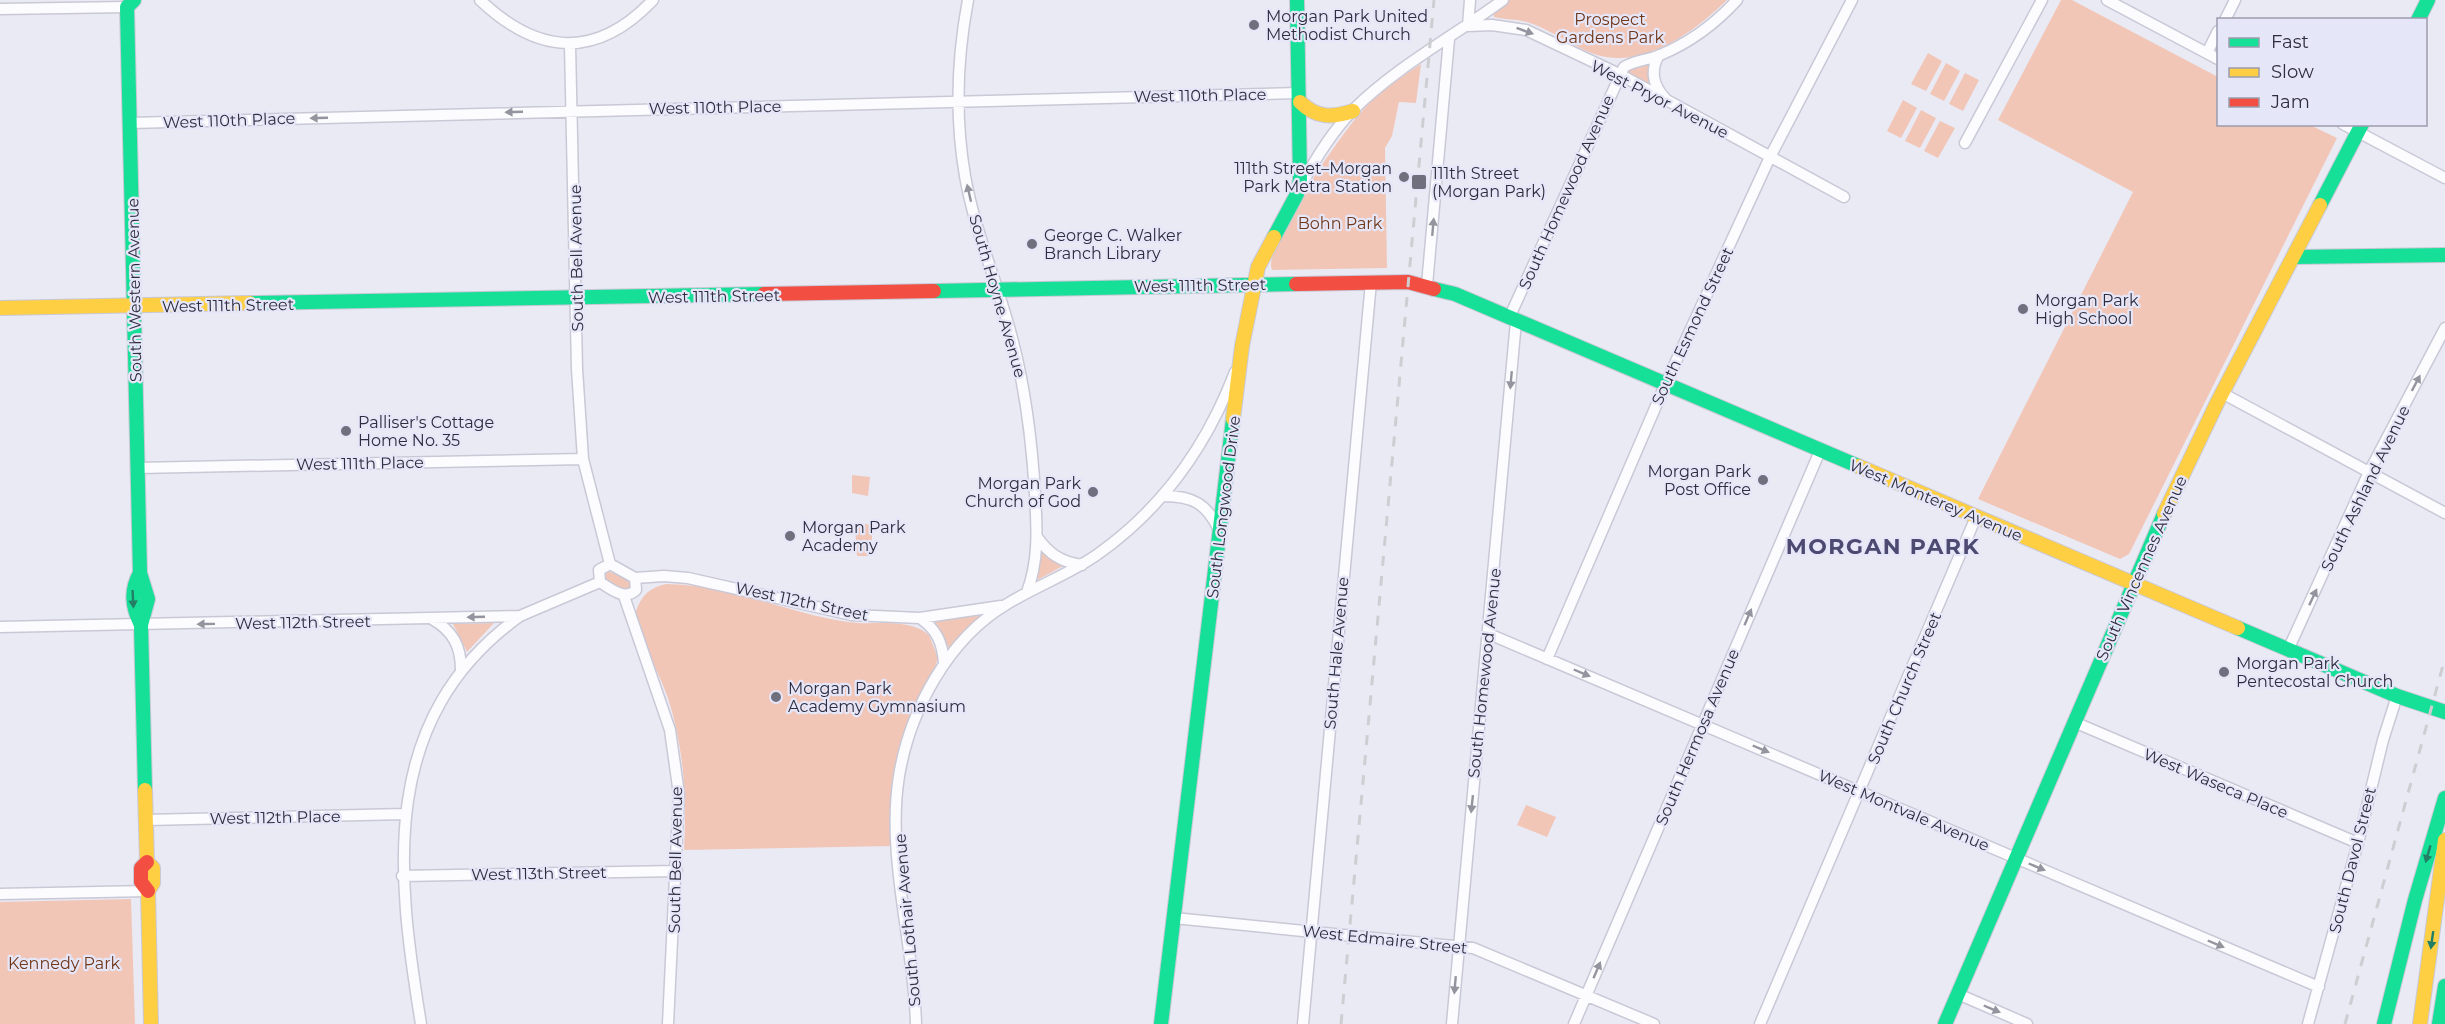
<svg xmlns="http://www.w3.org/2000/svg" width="2445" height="1024" font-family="Montserrat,sans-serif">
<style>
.green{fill:#f1c6b7}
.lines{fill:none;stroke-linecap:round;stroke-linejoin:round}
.street-casing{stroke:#c9c8d6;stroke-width:13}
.fast-casing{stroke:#c9c8d6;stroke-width:16}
.slow-casing{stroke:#c9c8d6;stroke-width:16}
.jam-casing{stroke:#c9c8d6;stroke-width:16}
.street{stroke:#fcfcfe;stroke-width:10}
.fast{stroke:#16e098;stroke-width:14}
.slow{stroke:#ffcf43;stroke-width:14}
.jam{stroke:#f24e42;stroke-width:14}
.rail{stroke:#ceced2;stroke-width:3;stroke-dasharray:10 10;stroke-linecap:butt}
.oneway{fill:#94949e}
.oneway2{fill:#237e66}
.poi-dot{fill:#6f6f7e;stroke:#e6e6f9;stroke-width:2}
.labels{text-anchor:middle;stroke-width:4.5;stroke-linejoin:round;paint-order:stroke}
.poi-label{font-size:16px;fill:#2d2d3e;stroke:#e6e6f9;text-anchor:start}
.park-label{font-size:16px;fill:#703719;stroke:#e6e6f9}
.street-label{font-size:16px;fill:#2d2d3e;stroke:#e6e6f9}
.district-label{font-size:22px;font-weight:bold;letter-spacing:1.5px;fill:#4c4a71;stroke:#e6e6f9}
</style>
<rect width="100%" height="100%" fill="#eaeaf5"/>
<path class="green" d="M1509 0H1727C1695 31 1645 69 1597 55 1573 47 1553 31 1530 23 1519 19 1506 20 1494 17L1493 12Z
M2061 0H2072L2218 77V124L2310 125 2337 138 2129 554 2120 559 1978 499 2133 192 1998 120Z
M1928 53 1942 61 1926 91 1911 84Z
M1646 63 1649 64V82L1647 84 1628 73 1629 68Z
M1946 63 1960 71 1944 101 1930 94Z
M1421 64 1416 103 1399 102 1392 136 1385 148 1387 268 1272 270C1261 248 1344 130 1362 111 1379 92 1400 78 1421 64Z
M1965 73 1979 80 1963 111 1949 104Z
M1903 100 1917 108 1901 138 1887 131Z
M1921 110 1936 118 1920 148 1905 141Z
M1940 121 1955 128 1938 158 1924 151Z
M852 475 870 477 868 496 852 493Z
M858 523 872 525V552L869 556H857L855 527Z
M1042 553 1063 566 1037 580Z
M607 571 629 579 632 586 627 590H620L605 578Z
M666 584C728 584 787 613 848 622 874 626 908 617 929 635L938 658C932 680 916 700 908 722 891 762 890 803 892 846L684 850C687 798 684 748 668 698 658 670 640 640 636 611 641 596 650 587 666 584Z
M981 614 982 616 949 648 935 622Z
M494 623 467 652 453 624Z
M1526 805 1556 817 1547 837 1517 825Z
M131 899 135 1024H0V902Z"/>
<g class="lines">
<g class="street-casing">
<path id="street" d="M480 0C538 55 596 60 653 0
M968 0C957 58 955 118 965 176 975 233 999 286 1013 342 1026 392 1032 443 1035 494 1037 528 1039 560 1027 592
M1470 0 1468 26 1492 25 1526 30 1619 74 1844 197
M2107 0 2218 59
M0 9 127 7
M2225 20 2235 0
M570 45 577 369 583 459 610 564
M2207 53 2218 31
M1659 55C1650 70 1653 86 1665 98
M130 123 1299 93
M2343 124 2445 178
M1965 143 2042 0
M1301 186C1315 159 1332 132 1353 110 1396 67 1454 36 1503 0
M1427 285 1449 39
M1509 318 1624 67C1636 60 1648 60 1660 55 1689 43 1716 23 1737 0
M2222 393 2445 513
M138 468 583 459
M1164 496C1193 496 1207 504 1219 530
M1037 537C1049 554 1061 562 1082 565
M610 564 635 578 636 590C625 601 611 589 600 582L599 570Z
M635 578 664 576 688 578 852 615 920 618 1001 606
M624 596 670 730 679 794 668 1024
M920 618C937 630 942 642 944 662
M432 619C453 631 461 646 461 670
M0 627 520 616 600 582
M1489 634 2319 987
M2288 650 2369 472 2445 328
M1547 659 1665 385 1770 157 1852 0
M2074 722 2358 843
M146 820 405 814
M402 876 677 871
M0 894 148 891
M1174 918 1473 948 1654 1024
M1958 994 2027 1024
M421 1024C396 872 378 718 520 616
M916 1024C914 943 886 857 899 776 910 710 948 639 1007 604 1036 586 1070 574 1098 554 1163 508 1207 445 1235 372
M1303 1024 1371 282
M1452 1024 1516 321
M1574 1024 1820 451
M1760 1024 1976 517
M2308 1024 2358 843 2383 740 2397 696"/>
</g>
<g class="fast-casing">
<path id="fast" d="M134 0 127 7 140 573 148 599 141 625 145 790
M2418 20 2428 0
M2320 205 2362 124
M1274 237 1297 194 1300 180 1297 0
M2294 257 2445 255
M1434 289 1455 294 1858 466
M934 291 1296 284
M250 303 764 294
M140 573C130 591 132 607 141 625
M2238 628 2397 696 2445 712
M1161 1024 1233 419
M1945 1024 2164 514
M2384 1024 2415 900 2445 798
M2439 1024 2445 986"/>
</g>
<g class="slow-casing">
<path id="slow" d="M1300 102C1316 118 1332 118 1353 111
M0 308 250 303
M1233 419 1242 346 1258 267 1274 237
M1858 466 2238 628
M2164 514 2217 403 2320 205
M145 790 147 862 153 868V883L148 891 151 1024
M2420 1024 2445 840"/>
</g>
<g class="jam-casing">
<path id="jam" d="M1296 284 1408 282 1434 289
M764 294 934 291
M147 862 141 868V882L148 891"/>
</g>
<use href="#street" class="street"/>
<use href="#fast" class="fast"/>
<use href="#slow" class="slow"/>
<use href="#jam" class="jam"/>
<path class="rail" d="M1341 1024 1434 0
M2345 1024 2445 658"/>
</g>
<defs><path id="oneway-solid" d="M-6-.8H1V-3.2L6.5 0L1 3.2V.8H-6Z" transform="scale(1.5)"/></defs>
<g class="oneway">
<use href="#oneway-solid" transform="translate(1525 31) rotate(20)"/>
<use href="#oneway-solid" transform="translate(514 112) rotate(178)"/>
<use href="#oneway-solid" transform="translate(319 118) rotate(178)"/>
<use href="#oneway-solid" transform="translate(969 193) rotate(-103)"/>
<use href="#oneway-solid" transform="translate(1433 227) rotate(-85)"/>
<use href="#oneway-solid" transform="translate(1511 380) rotate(95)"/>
<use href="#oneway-solid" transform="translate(2416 383) rotate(-62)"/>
<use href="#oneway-solid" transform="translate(2313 597) rotate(-65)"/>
<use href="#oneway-solid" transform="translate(476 617) rotate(178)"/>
<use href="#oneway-solid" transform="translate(1748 617) rotate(-67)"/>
<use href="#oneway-solid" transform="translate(206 624) rotate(179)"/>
<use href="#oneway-solid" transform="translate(1582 673) rotate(23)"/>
<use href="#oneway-solid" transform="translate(1761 749) rotate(23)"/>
<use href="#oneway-solid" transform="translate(1472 804) rotate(96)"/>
<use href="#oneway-solid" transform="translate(2037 867) rotate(23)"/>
<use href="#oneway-solid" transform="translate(2216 944) rotate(23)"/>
<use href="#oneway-solid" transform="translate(1597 970) rotate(-67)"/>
<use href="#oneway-solid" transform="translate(1455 985) rotate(95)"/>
<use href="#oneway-solid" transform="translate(1992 1009) rotate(23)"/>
</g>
<g class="oneway2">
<use href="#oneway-solid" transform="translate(133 599) rotate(87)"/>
<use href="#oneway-solid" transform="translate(2428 854) rotate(106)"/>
<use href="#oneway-solid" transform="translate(2432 940) rotate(98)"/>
</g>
<g class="poi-dot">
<circle cx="1254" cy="25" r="6"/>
<circle cx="1404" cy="177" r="6"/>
<rect x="1411" y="174" width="16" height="16" rx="3"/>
<circle cx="1032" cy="244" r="6"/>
<circle cx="2023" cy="309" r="6"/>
<circle cx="346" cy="431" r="6"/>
<circle cx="1763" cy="480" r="6"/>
<circle cx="1093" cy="492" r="6"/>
<circle cx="790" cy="536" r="6"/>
<circle cx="2224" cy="672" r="6"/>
<circle cx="776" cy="697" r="6"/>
</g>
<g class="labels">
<g class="poi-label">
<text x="1266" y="22">Morgan Park United<tspan x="1266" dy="18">Methodist Church</tspan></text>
<text x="1392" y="174" text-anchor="end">111th Street–Morgan<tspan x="1392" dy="18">Park Metra Station</tspan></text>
<text x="1432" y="179">111th Street<tspan x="1432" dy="18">(Morgan Park)</tspan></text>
<text x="1044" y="241">George C. Walker<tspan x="1044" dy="18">Branch Library</tspan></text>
<text x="2035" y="306">Morgan Park<tspan x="2035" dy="18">High School</tspan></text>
<text x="358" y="428">Palliser's Cottage<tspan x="358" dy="18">Home No. 35</tspan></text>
<text x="1751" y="477" text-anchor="end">Morgan Park<tspan x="1751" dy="18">Post Office</tspan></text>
<text x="1081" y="489" text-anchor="end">Morgan Park<tspan x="1081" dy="18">Church of God</tspan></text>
<text x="802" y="533">Morgan Park<tspan x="802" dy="18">Academy</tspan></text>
<text x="2236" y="669">Morgan Park<tspan x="2236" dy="18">Pentecostal Church</tspan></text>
<text x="788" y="694">Morgan Park<tspan x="788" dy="18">Academy Gymnasium</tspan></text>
</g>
<g class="park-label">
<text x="1610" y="25">Prospect<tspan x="1610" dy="18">Gardens Park</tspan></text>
<text x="1340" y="229">Bohn Park</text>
<text x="64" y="969">Kennedy Park</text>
</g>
<g class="street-label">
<text transform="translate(1200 95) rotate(-1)" y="6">West 110th Place</text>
<text transform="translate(1660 99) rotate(27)" y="6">West Pryor Avenue</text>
<text transform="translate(715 107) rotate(-1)" y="6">West 110th Place</text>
<text transform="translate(229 120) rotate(-2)" y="6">West 110th Place</text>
<text transform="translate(1566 192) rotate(-66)" y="6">South Homewood Avenue</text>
<text transform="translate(576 258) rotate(-91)" y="6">South Bell Avenue</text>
<text transform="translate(1200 285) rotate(-1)" y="6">West 111th Street</text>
<text transform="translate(134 290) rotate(-91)" y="6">South Western Avenue</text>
<text transform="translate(714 296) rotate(-1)" y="6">West 111th Street</text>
<text transform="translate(998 296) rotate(74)" y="6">South Hoyne Avenue</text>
<text transform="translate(228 305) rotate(-1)" y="6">West 111th Street</text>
<text transform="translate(1692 326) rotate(-65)" y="6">South Esmond Street</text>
<text transform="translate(360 463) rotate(-1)" y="6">West 111th Place</text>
<text transform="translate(2365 488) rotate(-64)" y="6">South Ashland Avenue</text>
<text transform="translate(1936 500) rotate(23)" y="6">West Monterey Avenue</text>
<text transform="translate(1223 507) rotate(-83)" y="6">South Longwood Drive</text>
<text transform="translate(2141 568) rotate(-66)" y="6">South Vincennes Avenue</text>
<text transform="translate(802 601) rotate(12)" y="6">West 112th Street</text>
<text transform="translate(303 622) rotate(-1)" y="6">West 112th Street</text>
<text transform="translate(1336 653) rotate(-85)" y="6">South Hale Avenue</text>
<text transform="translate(1484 673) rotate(-84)" y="6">South Homewood Avenue</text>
<text transform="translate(1904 688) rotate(-67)" y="6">South Church Street</text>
<text transform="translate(1697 737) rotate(-67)" y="6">South Hermosa Avenue</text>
<text transform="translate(2216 783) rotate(23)" y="6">West Waseca Place</text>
<text transform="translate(1904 810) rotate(23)" y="6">West Montvale Avenue</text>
<text transform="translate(275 817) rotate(-1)" y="6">West 112th Place</text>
<text transform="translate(675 860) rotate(-89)" y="6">South Bell Avenue</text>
<text transform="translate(2352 860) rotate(-76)" y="6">South Davol Street</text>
<text transform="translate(539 873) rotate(-1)" y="6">West 113th Street</text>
<text transform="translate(907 920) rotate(-95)" y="6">South Lothair Avenue</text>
<text transform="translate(1385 939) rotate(6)" y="6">West Edmaire Street</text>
</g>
<g class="district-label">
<text x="1883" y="554">MORGAN PARK</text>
</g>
</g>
<rect x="2217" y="18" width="210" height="108" fill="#e6e6f9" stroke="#9c9cae" stroke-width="1.5"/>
<rect x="2229" y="38" width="30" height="9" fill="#16e098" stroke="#9c9cae" stroke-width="1.5"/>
<text x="2271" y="48" font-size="18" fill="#2d2d3e">Fast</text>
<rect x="2229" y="68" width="30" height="9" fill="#ffcf43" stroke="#9c9cae" stroke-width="1.5"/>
<text x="2271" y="78" font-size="18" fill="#2d2d3e">Slow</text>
<rect x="2229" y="98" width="30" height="9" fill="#f24e42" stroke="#9c9cae" stroke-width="1.5"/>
<text x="2271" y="108" font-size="18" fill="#2d2d3e">Jam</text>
</svg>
